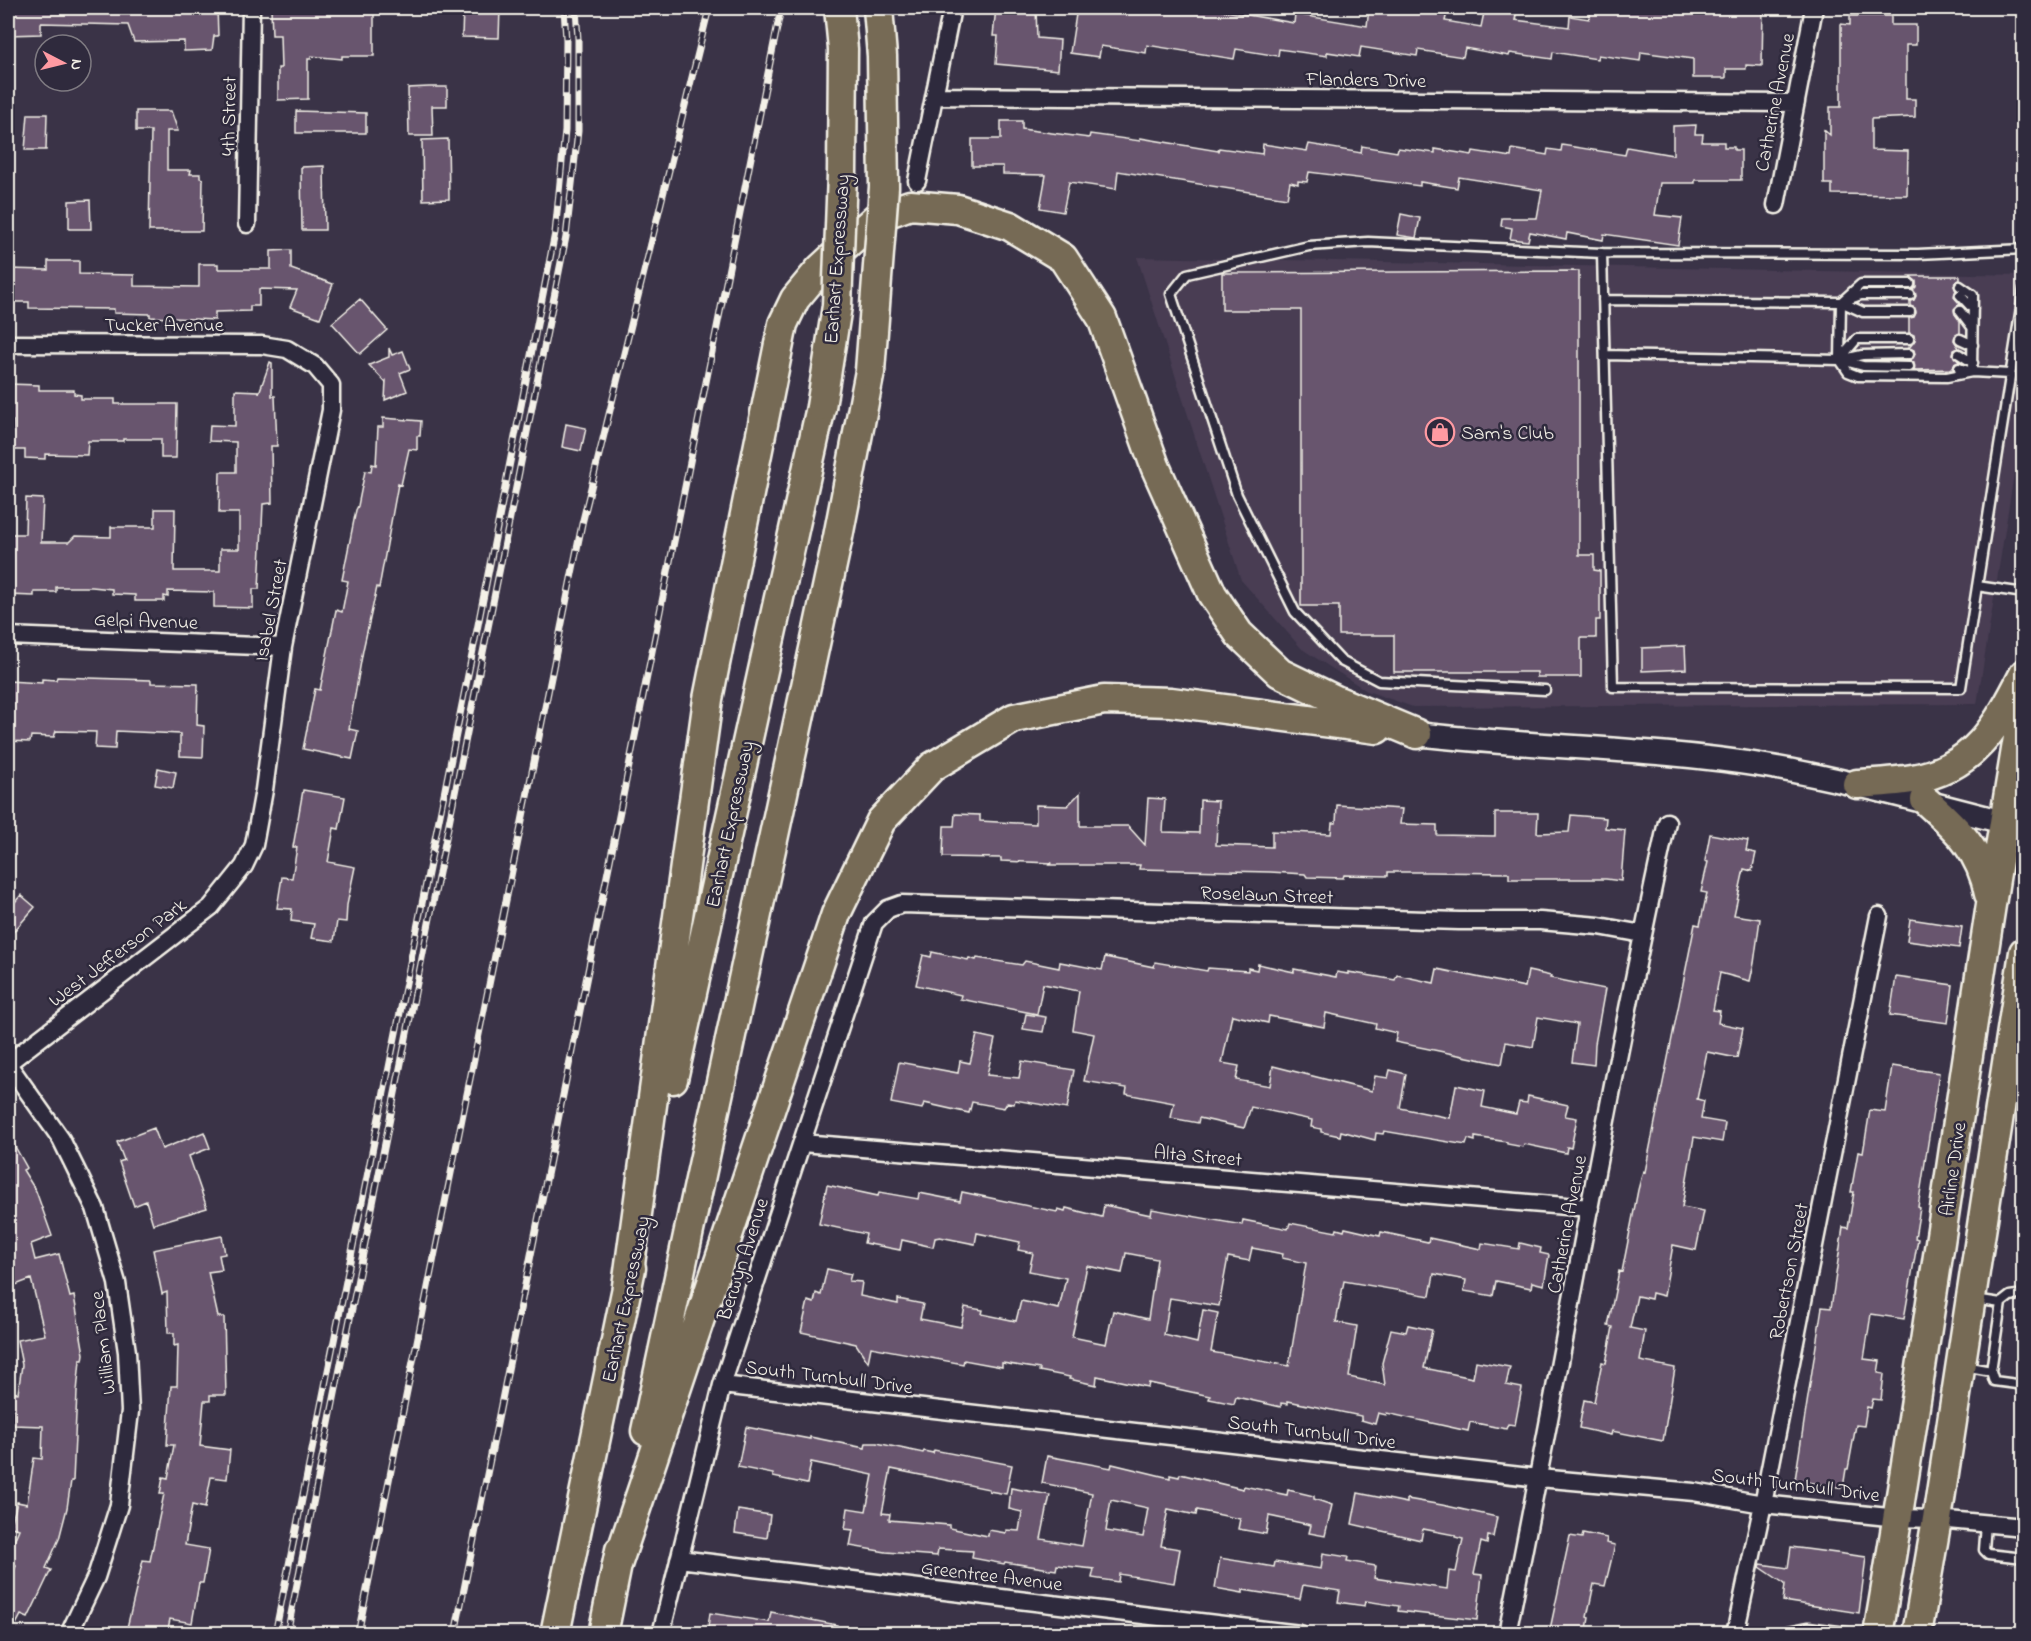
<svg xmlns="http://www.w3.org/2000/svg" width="2031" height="1641" font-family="'Indie Flower',sans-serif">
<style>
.built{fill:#483d53}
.building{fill:#67556e;stroke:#f4f1e8;stroke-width:1.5;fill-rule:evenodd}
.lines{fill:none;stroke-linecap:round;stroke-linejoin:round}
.lane-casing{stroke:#f4f1e8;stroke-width:13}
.street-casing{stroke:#f4f1e8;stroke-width:21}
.secondary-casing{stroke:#f4f1e8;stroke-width:27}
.highway-casing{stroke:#f4f1e8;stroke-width:33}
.lane{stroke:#2f2a3d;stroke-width:8}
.street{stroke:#2f2a3d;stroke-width:16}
.secondary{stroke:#2f2a3d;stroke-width:22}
.highway{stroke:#766a54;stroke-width:28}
.rail-casing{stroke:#f4f1e8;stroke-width:7}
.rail{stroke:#2f2a3d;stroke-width:4.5;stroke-dasharray:14;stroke-linecap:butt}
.highway-bridge-casing{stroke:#f4f1e8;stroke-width:33;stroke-linecap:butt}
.highway-bridge{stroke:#766a54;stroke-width:28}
.labels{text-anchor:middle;stroke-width:5;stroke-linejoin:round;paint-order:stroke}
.street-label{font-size:20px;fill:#f4f1e8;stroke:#2f2a3d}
.poi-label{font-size:20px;fill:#f4f1e8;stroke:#2f2a3d;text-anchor:start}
</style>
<rect width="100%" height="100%" fill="#3a3347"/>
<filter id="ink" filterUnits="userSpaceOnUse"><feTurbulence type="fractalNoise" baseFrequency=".0167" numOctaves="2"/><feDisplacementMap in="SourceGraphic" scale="12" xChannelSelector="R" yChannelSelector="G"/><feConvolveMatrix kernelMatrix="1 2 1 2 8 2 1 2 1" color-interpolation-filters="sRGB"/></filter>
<g filter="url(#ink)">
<path class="built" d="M1137 257 2023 275V418L1977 704 1413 707 1367 691 1302 649 1241 580Z"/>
<path class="building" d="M8 8H217L218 36H214L212 50 184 51V41L134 42 128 25 41 23V34L8 35Z
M271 8H374V56H342V59L311 56V59H308V99L278 100V68H281L280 35H272Z
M463 8H500L499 38 462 37Z
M996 8H1036L1037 38 1060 40 1058 70 996 64 998 36H993Z
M1077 8H1096L1130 13 1131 8H1208L1294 23 1295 14 1367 26 1369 8H1448L1445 21 1481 27 1485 8H1501L1517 10 1515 20 1569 27 1570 16 1589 19 1591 9 1608 12 1609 8H1650L1695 14 1696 10 1720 9V8H1763L1762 66 1746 65V69H1726V78H1693V59L1641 52 1640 61 1598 55 1597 59 1553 52 1552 59 1510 53 1509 56 1465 48 1463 57 1418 50 1417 56 1361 47 1359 57 1327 52V56L1279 49 1278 56 1236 49 1234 59 1147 45 1146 53 1101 46 1099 57 1070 53Z
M1850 16H1891V25H1916V45H1906V99H1915V117L1871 119V150L1908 151 1907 195 1832 194V184H1824V130L1830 135V107H1841V24L1850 25Z
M429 87H447V106H432L433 136H409L408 88Z
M136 111H171L178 131H167V170H191L190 174H200V178L203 179 202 231H149L151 131H136Z
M296 111 366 113V133H296Z
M28 114H47L46 150H25Z
M1001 121H1022V129L1089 138 1090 134 1140 141V138L1218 151 1219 148 1262 154 1263 144 1307 151 1309 144 1361 153 1362 146 1397 152 1398 148 1435 153V149L1472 155 1473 151 1511 157 1512 149 1547 155 1548 149 1561 151 1562 145 1625 155 1627 147 1673 155V126L1696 125 1695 134H1703L1702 142H1724V147H1734V150H1741V180H1695V183H1660L1655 215 1682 218 1678 245 1604 234 1603 240 1567 233 1566 239 1530 232 1528 241 1510 239 1512 228 1501 226 1502 218H1537L1542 190 1459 177 1457 188 1420 182V186L1309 172 1307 182 1298 181V184L1290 182 1287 198 1118 171 1116 189 1069 182 1063 212 1040 208 1046 175 1003 174V166H972V139H1001Z
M448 139 449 199 423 200 422 140Z
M324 166 325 230H302L301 167Z
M90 200 91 229H69V201Z
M1401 214 1420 218 1416 238 1397 235Z
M291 250V269L333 284 320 318 290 307 297 290 259 289V306H250V311L215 312V320L150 317V314L114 313V309L29 308V302H8V269L48 270V261H79V274L134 275V286L199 287V264H218V269H271V251Z
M1579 271V555H1594V570L1600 571V620H1596V638H1581V677H1537V672H1394V635H1339V606H1301V310H1222V273Z
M1910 276H1960V280L1955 282 1954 286 1956 290 1954 297 1960 304 1954 309 1955 314 1960 321V333L1955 336 1954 340 1959 348 1954 350 1953 354 1959 362 1954 364 1953 369 1914 370V363L1909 361 1915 354 1914 350 1909 348 1915 340 1914 335 1909 333V318L1914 317 1916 313 1915 308 1910 306V301L1914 300 1916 296 1913 290 1916 287V281Z
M360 299 387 330 360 354 332 323Z
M389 348 392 355 403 351 410 369 400 373 407 391 385 400 386 381 385 382 369 365 389 357Z
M270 362 272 363V396H275L277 446H271L272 503 263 504 259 589H253V608L214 607V592L168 591V597L164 596V601H135V595L112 594V589L92 587H56V592H34V596L8 595V534H25L26 498 43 499 41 542H69L75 536 111 537V527H155V509H175L174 571H220V549H239V513H219L220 472H236V442L209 441 210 425 235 426V390L259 391V393Z
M8 384 39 385V390H74V394L81 395V399H115V404H177L176 458H161V439H123V441H88L87 455 45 454V459L25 458V450H12L13 421H8Z
M383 418 421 421 420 436H417V450L409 449 401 485 398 484 379 588 377 587 363 650 349 729 358 731 352 759 303 749 315 689 320 690 336 610 342 612 348 581 342 580 356 510 358 506 365 471 371 472 372 464 376 465 378 427H383Z
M566 424 586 428 581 451 562 447Z
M1685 646 1686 669 1642 671V648Z
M57 677 151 680V683L198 684 197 725 204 726 203 757 180 756V734L116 731 115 749 95 748 96 732 56 731 54 737 31 736 30 742 8 741V681L42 683V679L56 680Z
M158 768 176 772 173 788 155 785Z
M303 790 345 797 339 829 334 828 328 862 355 867 347 905 346 922 337 921 334 941 311 938 314 924 291 921 292 909 277 908 282 877 292 878 297 847H293Z
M1080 793V826H1128L1145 845 1148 798 1165 799 1163 832 1199 833 1200 800 1218 801 1216 845 1272 847V831L1331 834 1332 823H1336L1337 805 1402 809 1400 824 1437 825V835L1495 836V813H1538L1537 833 1569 832 1571 815 1606 818 1605 828 1625 830 1621 881 1606 879H1509V873L1428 872H1388V876L1344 875 1343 878 1307 877 1305 874 1270 872 1139 869 1140 865H1049L1051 863 1001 861V858L943 857 944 826H954L955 814 980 815V821L1036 824V805L1067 806Z
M1710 834 1748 841 1746 851 1756 853 1752 871 1744 869 1734 915 1760 919 1754 963 1750 981 1720 973 1713 1010 1720 1011 1718 1023 1743 1028 1737 1058 1707 1052 1697 1099 1704 1101 1701 1119 1725 1123 1722 1142 1694 1137 1682 1207 1704 1211 1696 1250 1673 1245 1664 1296 1652 1293 1651 1299 1637 1296 1630 1328 1645 1331 1640 1361 1675 1368 1663 1441 1612 1431 1611 1435 1579 1428 1584 1400 1594 1402 1602 1362 1606 1363 1613 1327 1608 1326 1619 1271 1622 1272 1638 1190 1643 1171 1645 1172 1695 924 1700 925 1707 893 1701 892 1708 862 1705 861Z
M21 895 35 907 8 938V910Z
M1910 919 1962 927 1959 948 1907 941Z
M932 952 968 960 969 958 976 960 977 958 1022 965 1025 961 1059 968 1060 962 1102 970 1105 957 1154 967 1155 962 1207 971 1208 968 1248 971V968L1257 970 1258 964 1294 972V969L1336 977 1337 972 1348 974V972L1395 980 1397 975 1434 983 1437 969 1525 987 1528 971 1551 976 1550 978 1605 989 1595 1044 1594 1065 1572 1062 1577 1024 1538 1017 1533 1047 1506 1042 1502 1064 1395 1042 1397 1033 1375 1028 1376 1024 1326 1013 1324 1027 1269 1016 1268 1023 1232 1015 1222 1063 1239 1066 1236 1080 1270 1086 1273 1066 1372 1091 1375 1076 1388 1078 1390 1070 1406 1074 1400 1108 1450 1118 1456 1085 1485 1091 1482 1107 1516 1114 1519 1102 1527 1103 1528 1096 1568 1105 1565 1116 1577 1118 1571 1148 1567 1147 1566 1153 1524 1144 1523 1147 1507 1144V1142L1475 1137V1141L1468 1139 1466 1145 1384 1131 1383 1134 1376 1133 1375 1140 1341 1131 1340 1136 1321 1132V1129L1311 1127 1312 1120 1251 1107 1244 1128 1199 1118 1198 1123 1171 1118 1174 1103 1126 1094 1127 1088 1084 1081 1094 1034 1073 1030 1079 991 1043 984 1037 1014 960 999 961 995 916 985 923 955 931 957Z
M1896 977 1953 985 1948 1023 1890 1015Z
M1026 1014 1046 1017 1043 1032 1023 1029Z
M977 1035 995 1039 987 1075 1019 1078 1022 1061 1074 1070 1067 1109 1015 1100 1014 1104 1007 1103 1004 1108 972 1102 969 1113 924 1103 922 1109 891 1103 899 1062 958 1073 960 1061 970 1063Z
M1892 1066 1939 1073 1918 1207 1920 1208 1915 1238 1918 1239 1904 1319 1871 1314 1864 1359 1880 1361 1878 1373 1884 1374 1881 1400 1873 1399 1871 1408 1867 1407 1864 1426 1856 1425 1848 1469H1846L1843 1488 1795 1480 1822 1307 1831 1308 1843 1227 1848 1228 1854 1192H1851L1858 1152 1863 1153 1870 1110 1885 1112Z
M154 1128 162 1149 204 1132 210 1148 189 1156 207 1208 153 1224 146 1201 134 1206 119 1162 124 1160 117 1142Z
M8 1134 27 1168 23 1170 36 1191 52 1236 31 1244 35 1260 59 1254 70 1297 74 1296 84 1354 83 1360H80L77 1392 73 1481H71L67 1508 59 1539 46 1568 51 1570 28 1618 21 1615 11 1634H8V1584L16 1566 8 1561V1555L19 1529 11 1527 17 1502 27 1504 34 1458 42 1459 43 1426 13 1425V1409H8V1392L18 1393 22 1365 17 1340 45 1335 31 1279 8 1288V1250L13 1248 8 1231Z
M827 1185 878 1196 879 1192 918 1199 919 1193 960 1201 962 1192 1057 1212 1058 1209 1065 1211 1066 1208 1102 1217 1104 1205 1151 1215 1152 1209 1242 1225 1243 1220 1288 1229 1290 1223 1336 1232 1337 1229 1344 1231 1345 1228 1380 1236 1381 1232 1428 1242 1429 1238 1481 1249 1482 1243 1519 1249 1520 1243 1541 1248 1540 1253 1549 1255 1544 1285 1532 1282 1531 1288 1496 1281 1493 1296 1464 1291 1466 1280 1434 1274 1430 1296 1344 1281 1336 1322 1357 1326 1349 1377 1385 1385 1382 1363 1391 1329 1406 1332 1408 1325 1432 1330 1424 1368 1473 1378 1476 1361 1510 1367 1506 1385 1522 1388 1515 1425 1508 1424 1506 1429 1470 1422 1468 1431 1387 1413 1386 1415 1378 1413 1375 1424 1361 1420V1416L1288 1401V1404L1281 1403V1407L1236 1397 1234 1404 1209 1399 1210 1396 1149 1383 1148 1387 1097 1376 1096 1385 1069 1379 1070 1377 1039 1371 1040 1369 1002 1363V1367L964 1360 963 1364 871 1347 868 1362 856 1344 801 1332 808 1301 814 1303 816 1293 821 1295 827 1269 851 1274 849 1281 862 1282 860 1296 898 1304V1299L923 1304 920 1319 961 1327 965 1307 983 1310 982 1314 1016 1321 1021 1301 1059 1309 1066 1278 1029 1271 1033 1253 1018 1250 1020 1242 977 1233 975 1244 940 1237 935 1238 933 1247 902 1240 900 1250 864 1243 866 1234 819 1224ZM1252 1248 1283 1254 1282 1258 1306 1263 1289 1366 1211 1352 1218 1313 1203 1310 1197 1343 1164 1335 1170 1298 1219 1306 1228 1257 1249 1261ZM1126 1253 1157 1259 1148 1319 1113 1311 1106 1344 1072 1337 1087 1266 1122 1273Z
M222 1236 225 1254 219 1255 222 1270 208 1272 218 1317H224L226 1395H210V1401H204L200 1446 230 1450 227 1479 211 1477 205 1508 192 1505 185 1545 209 1549 203 1583H199L192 1623 170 1619 167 1634 126 1632 143 1560 150 1561 164 1494H160L163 1477 168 1478 174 1445H167L171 1386H177L178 1345 174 1346V1333H168L167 1292 162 1294 153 1250Z
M746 1427 810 1439V1437L865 1448 866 1443H877L923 1453 924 1451 933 1453 934 1450 1012 1465 1006 1494 989 1491V1489L891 1469 882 1513 890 1514 889 1520 949 1525V1528L988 1536 989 1530 1006 1533V1530L1019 1531 1022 1512 1009 1509 1011 1488 1050 1495 1041 1539 1082 1546 1092 1493 1042 1483 1047 1456 1111 1468 1112 1464 1170 1478V1475L1179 1477 1180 1474 1243 1489 1244 1486 1287 1495 1288 1490 1314 1496V1499L1332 1505 1325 1536 1309 1533 1311 1525 1269 1516 1266 1534 1238 1529 1240 1519 1197 1510 1196 1515 1168 1509 1161 1546 1180 1549 1174 1583 1119 1574 1118 1582 1092 1578 1094 1569 1057 1565 1056 1570 1005 1562 1004 1564 972 1558 973 1551 938 1549 937 1556 886 1552 850 1546 853 1530 845 1529 848 1508 866 1511 873 1475 811 1462 807 1484 773 1477V1474L738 1467ZM1111 1500 1148 1508 1143 1537 1106 1531Z
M1358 1493 1407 1503V1499L1442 1505 1497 1517 1493 1537 1488 1536 1487 1544 1481 1542 1474 1574 1482 1575 1477 1620 1398 1611 1399 1606 1366 1601 1365 1606 1338 1602 1340 1591 1303 1585 1300 1599 1243 1590V1593L1215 1588 1220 1558 1274 1567 1275 1562 1321 1569 1323 1553 1348 1557 1347 1561 1376 1566 1374 1578 1447 1589 1449 1571 1456 1572 1463 1539 1455 1537V1535L1423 1529 1421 1540 1352 1524Z
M738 1510 770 1515 767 1538 735 1533Z
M1583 1533 1607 1538 1606 1543 1615 1545 1605 1586 1594 1584 1587 1617 1589 1618 1586 1634H1549L1570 1536 1582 1538Z
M1791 1547 1866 1557 1859 1613 1783 1601 1785 1584 1760 1567 1761 1564 1788 1568Z
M771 1612 837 1625 836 1634H707L710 1613 769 1622Z"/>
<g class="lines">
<g class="lane-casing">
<path id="lane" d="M2024 249 1918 254 1602 253 1613 687 1961 688 2024 288
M1960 295 1973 309
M1603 300 1841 302 1840 360 1848 372 1858 376 1947 377 1972 372 2010 374
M1847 300 1861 295H1910
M1841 302 1861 284H1910
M1841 302 1863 312H1910
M1960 311 1972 327
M1960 339 1973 345
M1959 354 1973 363
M1605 355 1840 360 1862 355 1909 354
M1840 359 1857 339H1909
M1841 360 1863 366 1909 367
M1959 368 1972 372 1973 295 1960 286
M1977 586 2024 593
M1545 690 1379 681 1341 661 1295 612 1237 495 1171 294 1187 274 1309 246 1368 242 1602 253
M2001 1303 2010 1296 2024 1294
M1964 1366 1991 1371 2001 1303 1974 1299
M1991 1371 1994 1381 2024 1385
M1986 1524 1984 1550 1988 1554 2024 1558
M1736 1630 1764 1634
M1773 1634 1809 1627 1860 1634"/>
</g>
<g class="street-casing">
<path id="street" d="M935 96 1796 103
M917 181 952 8
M1776 205 1814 8
M247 224 251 8
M8 344 262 345 287 349 315 366 331 385V410L283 647 264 790 254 845 244 866 211 907 8 1063
M8 636 283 647
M8 1064 61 1139 95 1208 117 1283 127 1352 130 1411 119 1505 96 1577 69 1634
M802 1143 1590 1208
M722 1385 1539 1478 1694 1492 1763 1504 1898 1518 1937 1519 2024 1527
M679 1559 1300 1634
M661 1634 722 1385 874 923 888 909 902 904 1459 921H1540L1599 926 1643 934
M1507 1634C1562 1363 1608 1091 1667 822
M1735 1634 1763 1504 1879 916"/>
</g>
<g class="secondary-casing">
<path id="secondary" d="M1417 734C1533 748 1651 747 1766 766 1854 781 1938 806 2024 827"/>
</g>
<g class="highway-casing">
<path id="highway" d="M1857 784C1875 783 1894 782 1912 779 1974 769 1998 725 2024 674
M1925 800C1957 829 1981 850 1989 894
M673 1079 821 407
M627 1286 708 699 783 324 795 299 820 269 847 244 877 217 910 205 958 209 1010 226 1063 258 1102 318 1155 466 1212 594 1239 634 1280 673 1338 701 1417 734
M646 1431 838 537 870 371
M616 1568 836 914 881 821 932 767 1014 718 1104 700 1171 702 1377 729
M555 1634 631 1268
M603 1634 620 1550
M1878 1634C1932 1324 1970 1013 2024 703
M1917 1634 1937 1519 2024 952"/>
</g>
<use href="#lane" class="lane"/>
<use href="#street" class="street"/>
<use href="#secondary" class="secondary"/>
<use href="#highway" class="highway"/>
<g class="rail-casing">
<path id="rail" d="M275 1634 477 630 555 233 565 131 566 40 564 8
M287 1634 566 237 578 131V39L576 8
M358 1634 582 524 709 8
M455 1634 781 8"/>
</g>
<use href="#rail" class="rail"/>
<g class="highway-bridge-casing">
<path id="highway-bridge" d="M870 371 884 187 882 56 878 8
M821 407 837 306 842 174 843 49 839 8"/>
</g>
<use href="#highway-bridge" class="highway-bridge"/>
</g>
</g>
<defs>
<g id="shop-ring" transform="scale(1.5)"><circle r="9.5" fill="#2f2a3d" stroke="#ff9aa2" stroke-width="1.5"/><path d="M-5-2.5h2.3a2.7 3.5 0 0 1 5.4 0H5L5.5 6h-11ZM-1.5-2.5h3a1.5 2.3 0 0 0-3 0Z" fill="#ff9aa2"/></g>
</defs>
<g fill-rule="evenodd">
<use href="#shop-ring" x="1440" y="432"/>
</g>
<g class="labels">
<g class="street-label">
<text transform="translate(1366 79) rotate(1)" y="7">Flanders Drive</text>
<text transform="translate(1774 102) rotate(-79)" y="7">Catherine Avenue</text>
<text transform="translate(228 116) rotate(-89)" y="7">4th Street</text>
<text transform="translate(836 259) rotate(-86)" y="7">Earhart Expressway</text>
<text x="164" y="331">Tucker Avenue</text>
<text transform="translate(270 610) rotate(-79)" y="7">Isabel Street</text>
<text transform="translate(146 620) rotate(2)" y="7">Gelpi Avenue</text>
<text transform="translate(729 824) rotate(-78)" y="7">Earhart Expressway</text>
<text transform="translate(1267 894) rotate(2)" y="7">Roselawn Street</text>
<text transform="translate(117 952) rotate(-37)" y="7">West Jefferson Park</text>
<text transform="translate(1198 1155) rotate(5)" y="7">Alta Street</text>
<text transform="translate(1952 1169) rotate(-82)" y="7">Airline Drive</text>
<text transform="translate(1566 1224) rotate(-79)" y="7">Catherine Avenue</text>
<text transform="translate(742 1259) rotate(-72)" y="7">Berwyn Avenue</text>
<text transform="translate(1788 1271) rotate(-79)" y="7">Robertson Street</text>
<text transform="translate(625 1299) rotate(-78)" y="7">Earhart Expressway</text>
<text transform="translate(102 1343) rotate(-97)" y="7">William Place</text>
<text transform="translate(829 1376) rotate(7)" y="7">South Turnbull Drive</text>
<text transform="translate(1312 1431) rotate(7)" y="7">South Turnbull Drive</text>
<text transform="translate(1796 1484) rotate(7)" y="7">South Turnbull Drive</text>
<text transform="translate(992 1575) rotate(7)" y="7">Greentree Avenue</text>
</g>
<g class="poi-label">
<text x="1461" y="439">Sam's Club</text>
</g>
</g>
<rect width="2031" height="1641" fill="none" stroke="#2f2a3d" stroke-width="30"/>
<rect x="15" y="15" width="2001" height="1611" fill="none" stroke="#f4f1e8" stroke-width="2" filter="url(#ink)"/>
<g transform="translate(63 63) rotate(97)"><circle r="28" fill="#2f2a3d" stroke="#7e7a81" stroke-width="1.5"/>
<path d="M0-4.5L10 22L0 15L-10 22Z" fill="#ff9aa2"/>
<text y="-9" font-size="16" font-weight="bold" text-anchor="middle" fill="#f4f1e8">N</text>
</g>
</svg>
